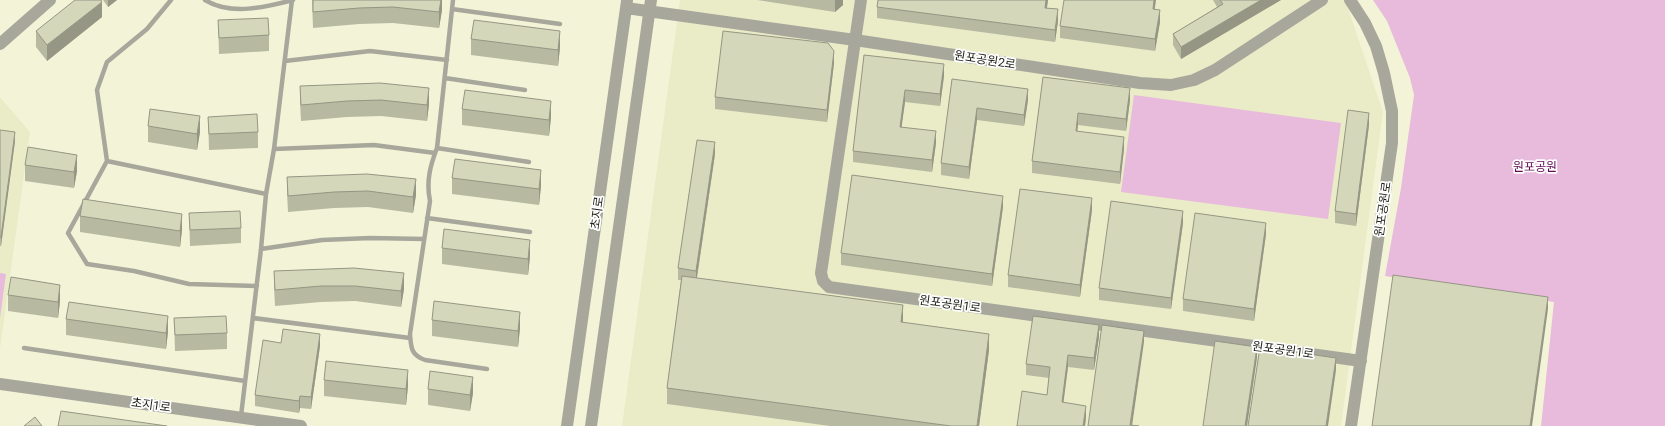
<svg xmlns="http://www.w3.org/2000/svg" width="1665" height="426" font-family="Roboto,'Noto Sans KR',sans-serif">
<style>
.built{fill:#eaecc7}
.green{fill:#e8badc}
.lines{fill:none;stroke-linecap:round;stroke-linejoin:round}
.service{stroke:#a7a79c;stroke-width:4.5}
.tertiary{stroke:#a7a79c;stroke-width:12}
.wall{fill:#b7b9a1}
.shaded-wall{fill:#959683}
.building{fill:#d5d7bb;stroke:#959683}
.labels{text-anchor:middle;stroke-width:3.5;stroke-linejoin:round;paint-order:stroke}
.street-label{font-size:12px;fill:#1d1e13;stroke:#fff}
.park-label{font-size:12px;fill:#610f54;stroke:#fff}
</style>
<rect width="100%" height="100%" fill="#f3f4d7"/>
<path class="built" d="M680 0H1343L1347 5 1383 112 1341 426H622Z
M0 97 30 132 0 349Z"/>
<path class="green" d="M1373 0H1665V426H1541L1554 302 1385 276 1401 188 1414 95 1410 78 1387 21Z
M1134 95 1341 123 1328 219 1121 192Z
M0 273 6 274 0 318Z"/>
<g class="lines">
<path class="service" d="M205 0C231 16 266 7 293 0
M453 0 437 148C430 166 426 182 430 201L410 334C411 348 411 355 425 360L487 369
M452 9 560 24
M285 61 370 51 447 60
M445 78 525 90
M437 148 529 162
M274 149 374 145 435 153
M107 161 97 90 107 62 147 29 171 0
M427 218 530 232
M261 249 322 240 370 238 424 239
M257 286 189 284 134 271 87 264 68 233 107 161 266 194
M253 318 410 338
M24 348 245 381
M241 416 261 249 266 194 274 149 292 0"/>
<path class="tertiary" d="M861 0 821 273 823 281 829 287 1361 361
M1350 0 1365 23 1376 46 1384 73 1392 111V143L1351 426
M626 8 855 40 1140 83 1171 85 1194 80 1215 70 1322 0
M0 44 50 0
M0 384 301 426
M567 426 627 1
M591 426 651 0"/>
</g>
<path class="wall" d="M103 0H117L108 7Z
M312 0H442V10L439 28 393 23 359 24 313 28Z
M757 0H843V5L835 12Z
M1048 0 1047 8 1058 21 1055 42 877 18V7Z
M1213 0H1281L1181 59 1173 45V34L1217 7Z
M1155 9 1160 22 1155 51 1060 38V26Z
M102 17 47 61 36 47V31Z
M218 20 269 35V51L219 54Z
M471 39 560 47 558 66 471 55Z
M864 55 944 76 940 106 905 102 901 127 936 143 932 172 853 162V151Z
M834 63 827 122 715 109V97Z
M1043 77 1130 100 1126 131 1078 125 1077 131 1124 149 1120 184 1032 173V161Z
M952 79 1028 100 1024 126 977 120 969 179 941 175V163Z
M300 86 429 104 427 121 381 116 347 117 301 121 300 102Z
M462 109 551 117 549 136 462 125Z
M208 117 258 132V148L209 150Z
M1369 125 1356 226 1335 223V211Z
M148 126 200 132 197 150 148 142Z
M0 130 15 141 1 246H0Z
M715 154 697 278 903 322 989 350 979 426H830L667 404V388L681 280H678V268Z
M25 165 77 171 74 188 25 181Z
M287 177 416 195 413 213 368 207 334 208 288 212 287 193Z
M452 178 541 186 539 205 452 194Z
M1003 207 992 286 841 265V253Z
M1092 210 1080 297 1008 287V275Z
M189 213 241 228V243L190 246Z
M80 216 182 230 180 247 80 232Z
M1183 223 1171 309 1099 300V288Z
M1266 234 1254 321 1183 311V299Z
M442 248 530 256 528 275 442 264Z
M274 271 404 289 401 307 355 301 321 302 275 306 274 287Z
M8 295 60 301 58 318 8 311Z
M174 318 227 333V349L175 351Z
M66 319 168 332 166 349 66 335Z
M432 320 520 328 518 347 432 336Z
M1099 337 1094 370 1068 367 1063 402 1086 417 1085 426H1017L1047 395 1049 378 1026 375V364Z
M281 343 320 346 311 409 300 408 299 413 255 406V395Z
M324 380 408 386 406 405 324 396Z
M428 389 473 393 470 411 428 405Z"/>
<path class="shaded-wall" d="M108 0H117L108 7Z
M441 0H442V10L439 28V12Z
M835 0H843V5L835 12Z
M1046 0H1048L1045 19V8Z
M1154 0H1156L1153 21V9Z
M1261 0H1281L1181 59V47Z
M102 2V17L47 61V45Z
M1058 9V21L1055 42V30Z
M1160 10V22L1155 51V39Z
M560 31V47L558 66V50Z
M834 51V63L827 122V110Z
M944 64V76L940 106V94Z
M429 88V104L427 121V105Z
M1130 88V100L1126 131V119Z
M1028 89V100L1024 126V115Z
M905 90V102L900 139V127Z
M551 101V117L549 136V120Z
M977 108V120L969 179V167Z
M1078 113V125L1076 142V131Z
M1369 113V125L1356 226V214Z
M200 116V132L197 150V134Z
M936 131V143L932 172V160Z
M15 132V141L1 246V237Z
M1124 137V149L1120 184V172Z
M715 142V154L696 283V271Z
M77 155V171L74 188V172Z
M541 170V186L539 205V189Z
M416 179V195L413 213V197Z
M1003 196V207L992 286V274Z
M1092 198V210L1080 297V285Z
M1183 211V223L1171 309V298Z
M182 214V230L180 247V231Z
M1266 223V234L1254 321V309Z
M530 240V256L528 275V259Z
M404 273V289L401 307V291Z
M60 285V301L58 318V302Z
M1548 297V309L1532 426H1530Z
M903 305V321L901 338V322Z
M520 312V328L518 347V331Z
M168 316V332L166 349V333Z
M1099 325V337L1094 370V358Z
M1144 331V342L1132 426H1130Z
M320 334V346L311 409V397Z
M989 334V350L979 426H977Z
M1257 347V358L1247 426H1245Z
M1068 355V367L1062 414V402Z
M1336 358V370L1328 426H1326Z
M408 370V386L406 405V389Z
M473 377V393L470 411V395Z
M300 396V408L299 413V401Z
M1086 406V417L1085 426H1083Z"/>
<path class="building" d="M75 0H101L102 2 47 45 36 31Z
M313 0H441L439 12 393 7 359 8 313 12Z
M878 0H1046L1045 8 1058 9 1055 30 877 7Z
M1064 0H1154L1153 9 1160 10 1155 39 1060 26Z
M1220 0H1261L1181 47 1173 34 1223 4Z
M268 18 269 35 219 38 218 20Z
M474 20 560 31 558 50 471 39Z
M723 31 828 43 834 51 827 110 715 97Z
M864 55 944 64 940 94 905 90 900 127 936 131 932 160 853 151Z
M1043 77 1130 88 1126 119 1078 113 1076 131 1124 137 1120 172 1032 161Z
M952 79 1028 89 1024 115 977 108 969 167 941 163Z
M380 83 429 88 427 105 381 100 347 101 301 105 300 86Z
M465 90 551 101 549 120 462 109Z
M150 109 200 116 197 134 148 126Z
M1348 110 1369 113 1356 214 1335 211Z
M257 114 258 132 209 134 208 117Z
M0 130 15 132 1 237H0Z
M697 140 715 142 696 271 678 268Z
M28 147 77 155 74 172 25 165Z
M455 159 541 170 539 189 452 178Z
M367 174 416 179 413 197 368 191 334 192 288 196 287 177Z
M852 175 1003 196 992 274 841 253Z
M1020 189 1092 198 1080 285 1008 275Z
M83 199 182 214 180 231 80 216Z
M1111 201 1183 211 1171 298 1099 288Z
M240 211 241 228 190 230 189 213Z
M1195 213 1266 223 1254 309 1183 299Z
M444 229 530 240 528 259 442 248Z
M354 268 404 273 401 291 355 286H321L275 290 274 271Z
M1393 275 1548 297 1530 426H1372Z
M682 276 903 305 901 322 989 334 977 426H951L667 388Z
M11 277 60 285 58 302 8 295Z
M434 301 520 312 518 331 432 320Z
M69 302 168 316 166 333 66 319Z
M226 316 227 333 175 335 174 318Z
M1033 316 1099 325 1094 358 1068 355 1062 402 1086 406 1083 426H1017L1022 391 1047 395 1050 367 1026 364Z
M1102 325 1144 331 1130 425 1139 426H1088Z
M283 329 320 334 311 397 300 396 299 401 255 395 263 340 281 343Z
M1215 341 1257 347 1245 426H1203Z
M1260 347 1336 358 1326 426H1248Z
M326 361 408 370 406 389 324 380Z
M430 371 473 377 470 395 428 389Z
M61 411 167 426H58Z
M35 417 42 426H24Z"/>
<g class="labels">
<g class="street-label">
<text transform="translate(985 60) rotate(9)" y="4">원포공원2로</text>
<text transform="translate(1383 209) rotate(-82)" y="4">원포공원로</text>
<text transform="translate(597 213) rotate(-82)" y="4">초지로</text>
<text transform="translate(950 304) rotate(8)" y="4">원포공원1로</text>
<text transform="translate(1283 350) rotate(8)" y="4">원포공원1로</text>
<text transform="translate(151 405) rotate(8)" y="4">초지1로</text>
</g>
<g class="park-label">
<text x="1535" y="171">원포공원</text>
</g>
</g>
</svg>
